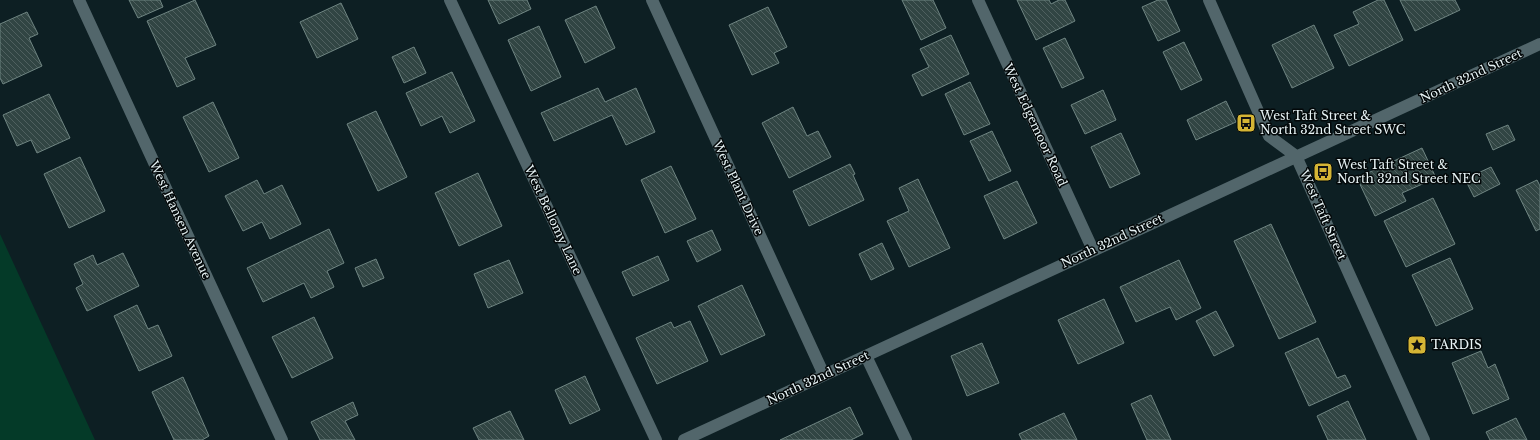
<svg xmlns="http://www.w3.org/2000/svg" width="1540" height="440" font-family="'Libre Baskerville',serif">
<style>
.green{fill:#043a28}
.building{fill:url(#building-back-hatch);stroke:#6f8582}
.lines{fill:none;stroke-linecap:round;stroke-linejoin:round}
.street{stroke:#52666b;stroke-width:12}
.labels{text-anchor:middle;stroke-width:3;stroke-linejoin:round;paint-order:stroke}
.street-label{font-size:12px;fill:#e7f3f5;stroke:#030809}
.poi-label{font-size:12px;fill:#e7f3f5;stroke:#030809;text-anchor:start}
</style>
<defs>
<pattern id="building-back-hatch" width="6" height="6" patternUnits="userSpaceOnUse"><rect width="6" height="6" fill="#314543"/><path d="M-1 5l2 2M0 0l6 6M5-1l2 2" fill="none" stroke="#4f605f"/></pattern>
</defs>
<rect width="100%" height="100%" fill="#0d1f23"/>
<path class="green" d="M0 234 95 440H0Z"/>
<path class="building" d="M129 0H160L163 7 138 18Z
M195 0 216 45 185 58 195 79 177 87 147 21Z
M488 0H527L531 9 499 24Z
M902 0H933L946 28 921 40Z
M1017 0H1049L1051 4 1059 0H1065L1075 21 1036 40Z
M1158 0H1166L1180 31 1158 41 1142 7Z
M1378 0H1384L1403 40 1349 66 1334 35 1359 24 1353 12Z
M1400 0H1455L1460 10 1415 31Z
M341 3 358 39 317 58 300 22Z
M596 6 615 48 585 63 565 20Z
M768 7 787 47 774 53 779 63 752 75 729 25Z
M27 12 38 34 29 38 42 66 3 84 0 78V24Z
M1314 25 1334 68 1292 88 1272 45Z
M539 26 561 77 531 91 508 40Z
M951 35 969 74 922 96 912 75 929 67 920 49Z
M1065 38 1084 78 1062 88 1043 48Z
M1184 42 1202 80 1181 90 1163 52Z
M414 47 426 73 404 83 392 57Z
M452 72 475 121 450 133 442 116 421 126 406 93Z
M970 82 990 124 964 135 945 94Z
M598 88 605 102 636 88 655 132 626 145 612 115 554 141 541 113Z
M1103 90 1116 120 1085 134 1071 105Z
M49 94 70 138 37 153 31 140 17 146 3 115Z
M1226 101 1236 122 1196 140 1187 120Z
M213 102 239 158 209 172 183 117Z
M793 107 807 136 818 131 831 157 789 178 762 123Z
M376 111 407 177 378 191 347 124Z
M1508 125 1515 140 1493 150 1486 134Z
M992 131 1011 171 989 181 970 141Z
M1121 133 1140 174 1110 188 1091 147Z
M1422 148 1436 178 1402 193 1406 201 1375 216 1357 178Z
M80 157 105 211 69 228 44 174Z
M850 164 855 174 853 175 864 200 809 226 793 191Z
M671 166 696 219 665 233 641 180Z
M1491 167 1500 184 1474 197 1465 179Z
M478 173 502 226 459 246 435 193Z
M918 179 950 248 909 267 887 221 909 211 899 188Z
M257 180 264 194 282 185 301 224 270 239 262 222 243 231 225 196Z
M1537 180 1540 186V229L1536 231 1516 190Z
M1017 181 1037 223 1004 239 984 196Z
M1433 198 1455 244 1406 267 1384 221Z
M1271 224 1316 322 1279 339 1234 241Z
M329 229 344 263 327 271 334 287 311 298 304 283 263 302 247 268Z
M712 230 721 250 697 262 687 241Z
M882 243 894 269 871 280 859 254Z
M123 253 139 286 87 311 76 288 83 284 74 264 93 255 97 265Z
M658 256 669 280 633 296 622 272Z
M1450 258 1473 309 1436 326 1412 275Z
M376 259 384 278 363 287 355 268Z
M509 260 523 293 488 308 474 274Z
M1179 260 1201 308 1176 320 1170 307 1136 322 1120 287Z
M742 285 765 335 721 355 698 306Z
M1104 299 1124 343 1078 364 1058 320Z
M137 305 148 329 158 325 172 356 139 371 114 316Z
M1216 311 1234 346 1214 356 1196 321Z
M314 317 333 358 292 378 272 337Z
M690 321 708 361 657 384 636 338 671 322 674 328Z
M1318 338 1337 378 1345 375 1351 387 1309 406 1285 353Z
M982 343 999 383 967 396 951 356Z
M1481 351 1488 368 1495 364 1509 399 1473 414 1452 363Z
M585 376 600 410 570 424 555 390Z
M183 377 209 436 202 440H174L152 392Z
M1151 395 1171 440H1147L1131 404Z
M1348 401 1366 440H1328L1317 416Z
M353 402 358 415 345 421 355 440H320L311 422Z
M850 407 863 434 851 440H780Z
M510 411 524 440H479L473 428Z
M1064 413 1077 440H1022L1019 434Z
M1516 418 1527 440H1490L1486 432Z"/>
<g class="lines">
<path class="street" d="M79 0 282 440
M450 0 656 440
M652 0 824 375
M978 0 1093 250
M1209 0 1269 136 1296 156 1424 440
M866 356 906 440
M684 440 1540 44"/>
</g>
<defs>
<g id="bus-square" transform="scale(1)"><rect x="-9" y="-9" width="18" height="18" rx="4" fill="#d5b535" stroke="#030809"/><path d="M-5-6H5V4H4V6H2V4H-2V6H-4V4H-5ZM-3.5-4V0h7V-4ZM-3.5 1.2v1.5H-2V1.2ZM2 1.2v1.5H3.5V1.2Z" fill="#111"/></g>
<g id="sight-square" transform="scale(1)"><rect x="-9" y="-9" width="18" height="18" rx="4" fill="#d5b535" stroke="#030809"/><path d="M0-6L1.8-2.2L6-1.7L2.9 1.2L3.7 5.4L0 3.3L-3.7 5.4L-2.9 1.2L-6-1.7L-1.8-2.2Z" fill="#111"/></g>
</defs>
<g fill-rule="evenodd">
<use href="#bus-square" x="1246" y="123"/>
<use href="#bus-square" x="1323" y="172"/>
<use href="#sight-square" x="1417" y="345"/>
</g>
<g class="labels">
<g class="street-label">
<text transform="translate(1471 76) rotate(-25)" y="4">North 32nd Street</text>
<text transform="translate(1035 125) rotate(65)" y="4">West Edgemoor Road</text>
<text transform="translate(738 188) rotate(65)" y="4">West Plant Drive</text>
<text transform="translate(1323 215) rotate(66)" y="4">West Taft Street</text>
<text transform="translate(180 220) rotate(65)" y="4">West Hansen Avenue</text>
<text transform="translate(553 220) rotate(65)" y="4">West Bellomy Lane</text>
<text transform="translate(1112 241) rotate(-25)" y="4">North 32nd Street</text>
<text transform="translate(818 378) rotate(-25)" y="4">North 32nd Street</text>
</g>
<g class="poi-label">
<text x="1260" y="120">West Taft Street &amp;<tspan x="1260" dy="14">North 32nd Street SWC</tspan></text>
<text x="1337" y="169">West Taft Street &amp;<tspan x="1337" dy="14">North 32nd Street NEC</tspan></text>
<text x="1431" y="349">TARDIS</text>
</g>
</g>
</svg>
